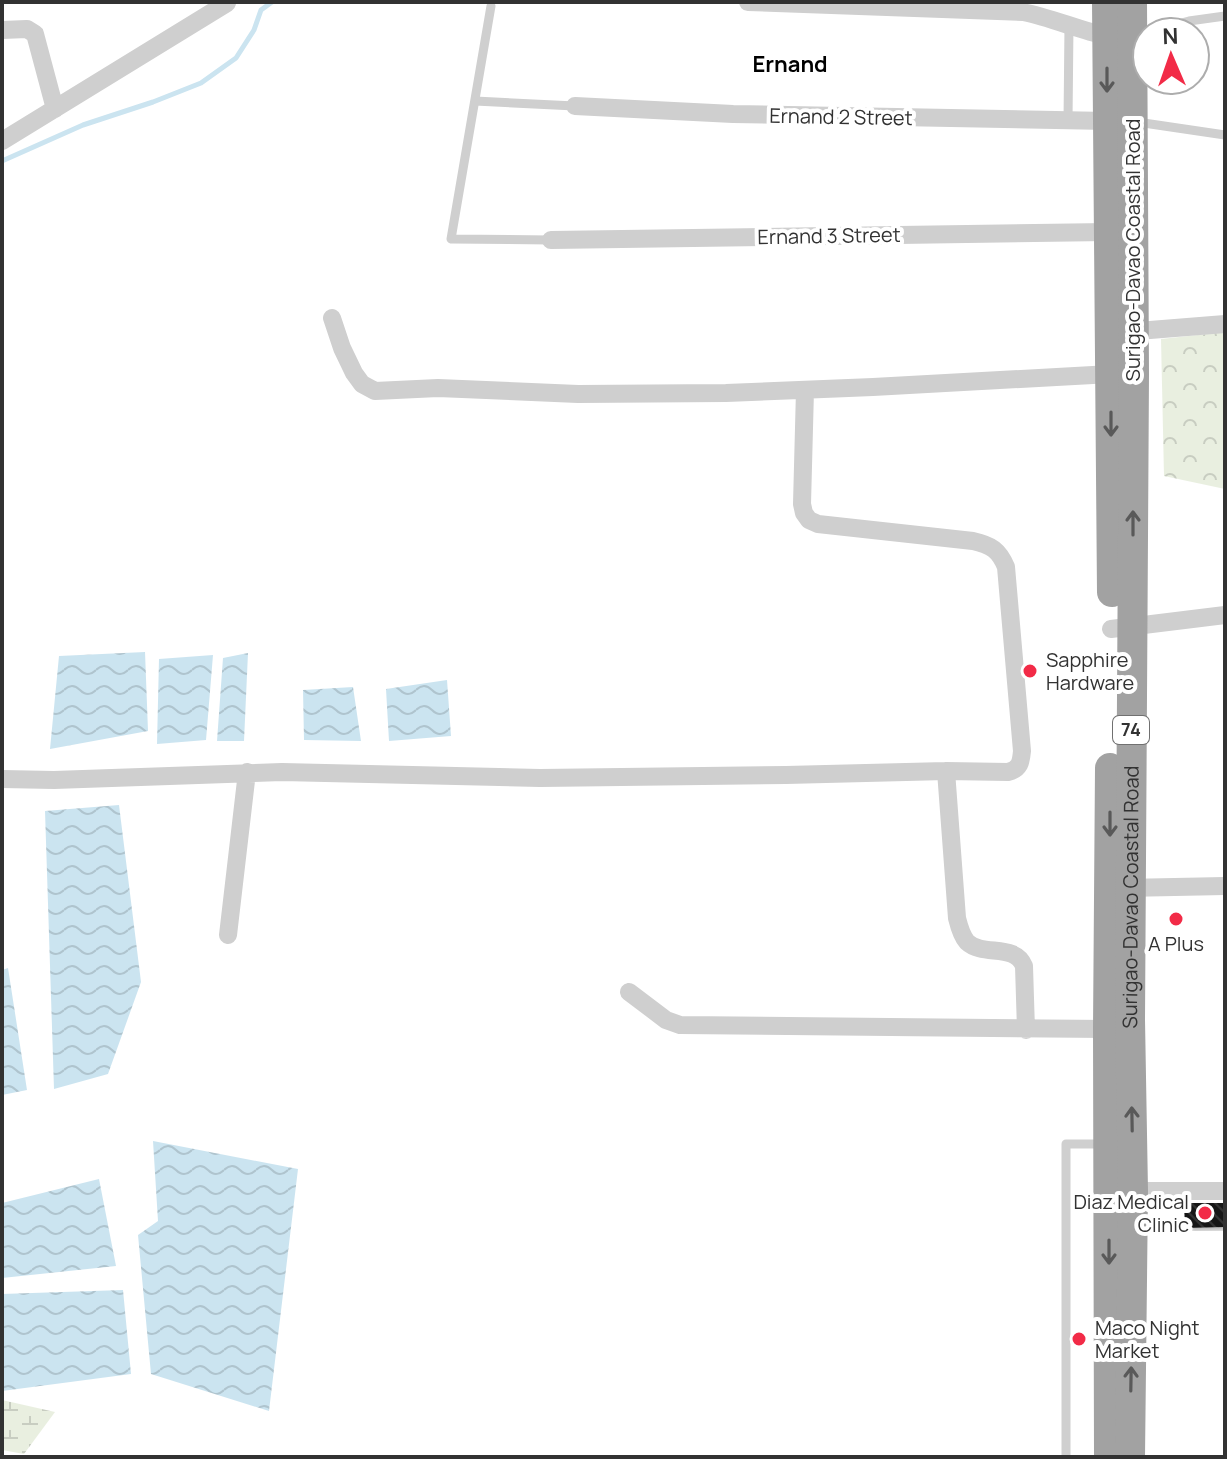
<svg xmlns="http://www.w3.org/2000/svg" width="1227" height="1459" font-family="Manrope,sans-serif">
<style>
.forest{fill:url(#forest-crowns)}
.wetland{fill:url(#wetland-marsh)}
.water{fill:url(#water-waves)}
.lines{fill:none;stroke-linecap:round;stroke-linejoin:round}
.stream{stroke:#cbe4f0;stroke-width:5}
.building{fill:url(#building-back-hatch);filter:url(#shadow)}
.service{stroke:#cfcfcf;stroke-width:9}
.minor{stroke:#cfcfcf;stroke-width:18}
.trunk{stroke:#a2a2a2;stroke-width:30}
.oneway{stroke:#595959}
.poi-dot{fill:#f22b47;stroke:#fff;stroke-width:3}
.labels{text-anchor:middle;stroke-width:8;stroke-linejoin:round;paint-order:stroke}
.shield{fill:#fff;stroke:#707070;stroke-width:2}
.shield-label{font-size:18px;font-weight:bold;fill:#323232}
.street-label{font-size:20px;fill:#323232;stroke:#fff}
.poi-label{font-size:20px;fill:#323232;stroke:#fff;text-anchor:start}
.neighbourhood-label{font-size:22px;font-weight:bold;fill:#000;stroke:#fff}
</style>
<defs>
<pattern id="forest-crowns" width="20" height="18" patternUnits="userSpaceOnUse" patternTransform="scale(2)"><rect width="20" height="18" fill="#e9efe0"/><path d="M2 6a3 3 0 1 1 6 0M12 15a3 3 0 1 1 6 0" fill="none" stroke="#c8cdc1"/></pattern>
<pattern id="wetland-marsh" width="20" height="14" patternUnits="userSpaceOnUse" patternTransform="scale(2)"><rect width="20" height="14" fill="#e9efe0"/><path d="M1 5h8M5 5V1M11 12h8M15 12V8" fill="none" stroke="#c8cdc1"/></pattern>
<pattern id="water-waves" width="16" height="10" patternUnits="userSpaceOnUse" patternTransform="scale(2)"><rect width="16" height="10" fill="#cbe4f0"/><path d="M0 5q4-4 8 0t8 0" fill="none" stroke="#afc4ce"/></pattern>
<pattern id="building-back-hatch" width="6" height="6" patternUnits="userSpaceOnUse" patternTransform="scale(2)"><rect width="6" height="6" fill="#191919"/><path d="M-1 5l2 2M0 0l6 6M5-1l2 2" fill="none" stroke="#323232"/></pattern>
<filter id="shadow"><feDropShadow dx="6" dy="3.5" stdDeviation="2" flood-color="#0004"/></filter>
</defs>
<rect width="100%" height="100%" fill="#fff"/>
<path class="forest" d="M1225 332V489L1164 476 1161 339Z"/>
<path class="wetland" d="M2 1400 55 1412 24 1454 2 1450Z"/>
<path class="water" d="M145 652 148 731 50 749 59 656Z
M248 653 244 741H217L223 658Z
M213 655 206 740 157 744 159 659Z
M447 680 451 736 389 741 386 689Z
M353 687 361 741 304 740 303 690Z
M119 805 141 982 108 1074 54 1089 45 811Z
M8 968 27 1090 2 1095V970Z
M153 1141 298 1169 269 1411 151 1374 138 1235 158 1221Z
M99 1179 116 1266 2 1278V1203Z
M123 1290 131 1374 2 1391V1294Z"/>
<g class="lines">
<path class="stream" d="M2 161 83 125 153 102 201 83 236 58 254 30 261 10 272 2"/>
</g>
<path class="building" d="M1184 1203H1225V1227L1185 1228Z"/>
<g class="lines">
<path class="service" d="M491 6 451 239 551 240
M1135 35 1189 21 1225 16
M475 101 575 106
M1068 121 1069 25
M1137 122 1225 135
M1066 1457V1144H1105"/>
<path class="minor" d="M748 2 1023 12C1052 18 1079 30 1107 36
M2 30 27 29 35 34 55 109
M575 106 733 114 1108 121
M2 141 227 3
M551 240 1108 232
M332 318 342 348 354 373 362 384 375 391 438 388 578 394 726 393 873 387 1111 374
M1125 332 1225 324
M1111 629 1225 615
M946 771 957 918C959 926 961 935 967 942 983 957 1015 943 1024 966L1026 1030
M2 779 54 780 282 772 540 778 786 775 946 771 1008 772C1020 769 1021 762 1022 751L1006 567C999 550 991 545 973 541L818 524 809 520 804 513 802 504 805 390
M1124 888 1225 886
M228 935 247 772
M629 992 666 1020 680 1025 1108 1029
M1124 1191H1225"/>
<g class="trunk">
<path d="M1107 2 1112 592"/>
<path d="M1109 1457 1108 1029 1110 768"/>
<path id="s1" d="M1130 1457 1133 1191 1130 1020 1134 374 1132 2"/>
</g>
</g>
<defs><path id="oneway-shaft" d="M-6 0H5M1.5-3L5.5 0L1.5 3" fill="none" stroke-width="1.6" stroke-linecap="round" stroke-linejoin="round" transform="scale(2)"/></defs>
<g class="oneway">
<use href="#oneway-shaft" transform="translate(1107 80) rotate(90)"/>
<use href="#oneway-shaft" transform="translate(1111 424) rotate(90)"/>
<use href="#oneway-shaft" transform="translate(1133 523) rotate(-90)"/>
<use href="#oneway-shaft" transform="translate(1110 824) rotate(90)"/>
<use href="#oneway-shaft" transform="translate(1132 1119) rotate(-91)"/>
<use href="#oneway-shaft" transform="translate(1109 1252) rotate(90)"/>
<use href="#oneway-shaft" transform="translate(1131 1379) rotate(-89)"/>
</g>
<g class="poi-dot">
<circle cx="1030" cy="671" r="8"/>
<circle cx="1176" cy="919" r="8"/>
<circle cx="1205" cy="1213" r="8"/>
<circle cx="1079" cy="1339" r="8"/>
</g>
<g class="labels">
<rect class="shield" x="1113" y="716" width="36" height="28" rx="6"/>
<g class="shield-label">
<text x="1131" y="736">74</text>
</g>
<g class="street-label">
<text transform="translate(841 117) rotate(1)" y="7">Ernand 2 Street</text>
<text transform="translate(829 236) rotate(-1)" y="7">Ernand 3 Street</text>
<text transform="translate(1133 250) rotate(-90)" y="7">Surigao-Davao Coastal Road</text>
<text dy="7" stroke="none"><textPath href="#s1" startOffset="560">Surigao-Davao Coastal Road</textPath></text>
</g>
<g class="poi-label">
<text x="1046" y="667">Sapphire<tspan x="1046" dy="23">Hardware</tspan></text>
<text x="1176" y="951" text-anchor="middle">A Plus</text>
<text x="1189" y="1209" text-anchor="end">Diaz Medical<tspan x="1189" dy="23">Clinic</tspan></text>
<text x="1095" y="1335">Maco Night<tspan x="1095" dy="23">Market</tspan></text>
</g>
<g class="neighbourhood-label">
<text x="790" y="72">Ernand</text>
</g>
</g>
<rect width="1227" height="1459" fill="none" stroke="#323232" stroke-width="8"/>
<g transform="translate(1171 56) rotate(358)"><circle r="38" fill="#ffffff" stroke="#adadad" stroke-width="2"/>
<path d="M0-6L14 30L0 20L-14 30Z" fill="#f22b47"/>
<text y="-12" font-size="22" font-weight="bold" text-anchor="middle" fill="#323232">N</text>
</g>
</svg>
